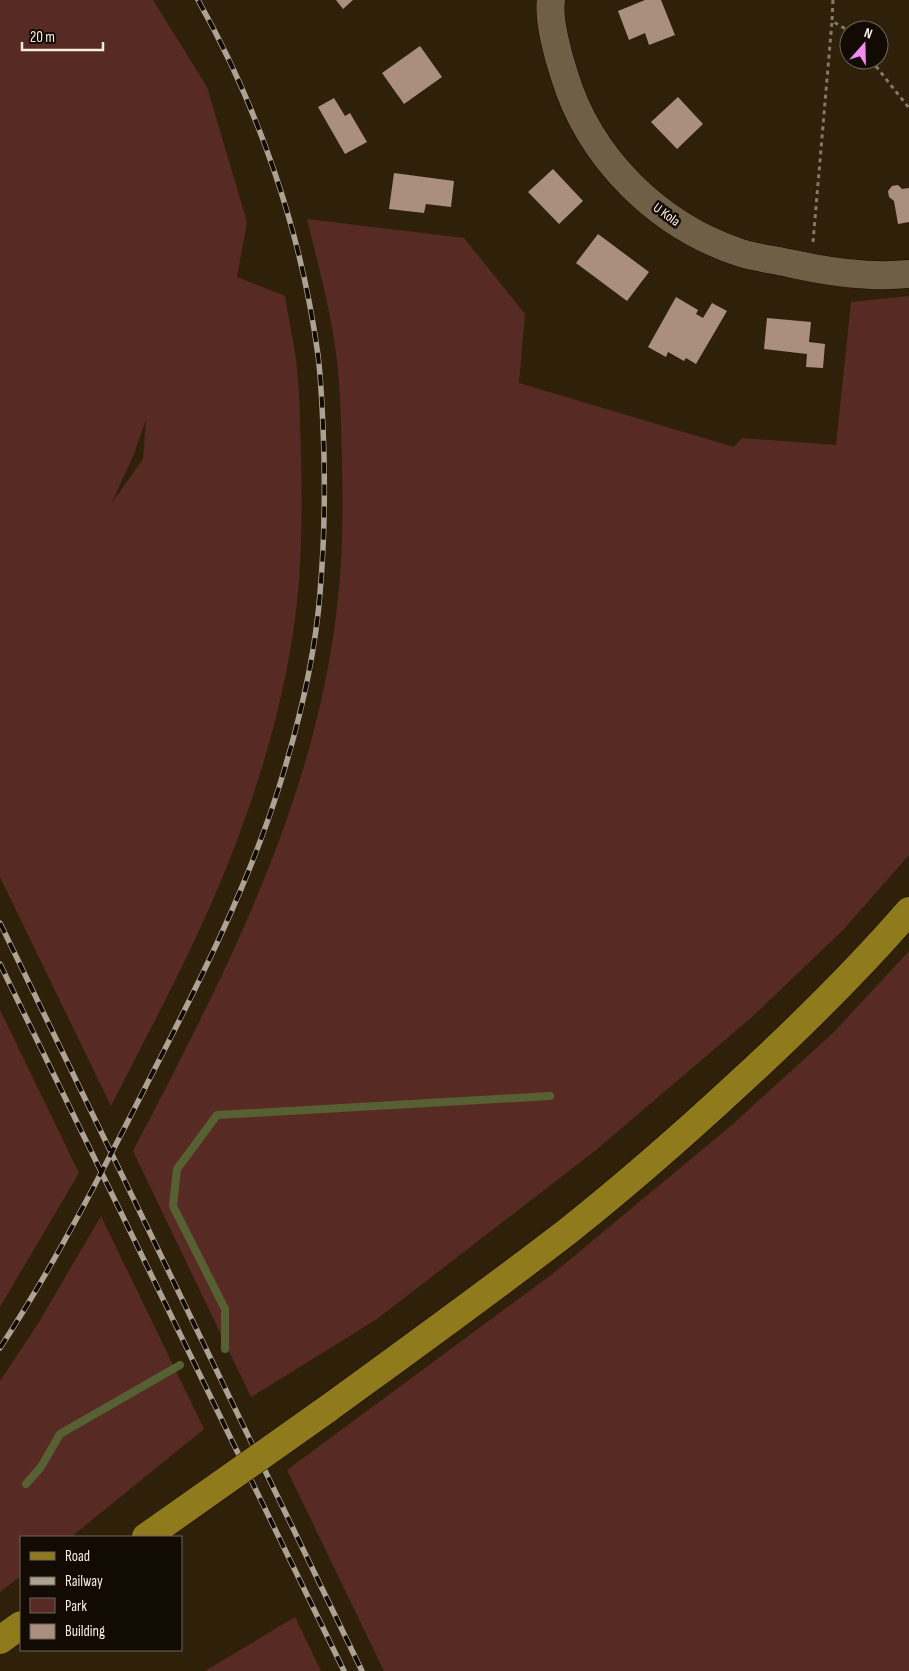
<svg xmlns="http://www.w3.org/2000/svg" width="909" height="1671" font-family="'Sofia Sans Condensed',sans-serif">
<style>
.green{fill:#572b23;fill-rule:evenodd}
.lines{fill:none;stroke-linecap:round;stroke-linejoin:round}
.stream{stroke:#576033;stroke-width:8}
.building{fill:#ab8f7e}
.minor-casing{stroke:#170900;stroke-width:29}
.primary-casing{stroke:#170900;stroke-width:29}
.path{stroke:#857866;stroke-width:3;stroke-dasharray:4 4;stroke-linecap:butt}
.minor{stroke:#705f47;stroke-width:28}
.primary{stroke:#8f7a1c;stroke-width:28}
.rail-casing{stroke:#aea292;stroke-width:5.5}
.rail{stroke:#120b04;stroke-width:4;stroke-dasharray:11;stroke-linecap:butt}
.primary-bridge-casing{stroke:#170900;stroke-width:29;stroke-linecap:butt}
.primary-bridge{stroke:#8f7a1c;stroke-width:28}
.labels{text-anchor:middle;stroke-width:5;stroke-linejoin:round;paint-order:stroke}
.street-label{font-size:14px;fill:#f8ede0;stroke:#120b04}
</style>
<rect width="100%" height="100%" fill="#2f200a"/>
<path class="green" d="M0 0H153L207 87 247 222 237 277 285 296C288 317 293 338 296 359 300 391 300 424 301 457 302 502 302 548 298 593 289 684 263 776 229 861 196 945 152 1025 111 1106L0 877ZM146 419 143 459 111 504 134 454Z
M307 219 464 238 525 314 519 383 734 447 742 438 836 445 851 302 909 296V855L844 929 752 1017 596 1150 377 1319 251 1397 133 1151C152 1115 171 1078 189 1042 260 902 322 756 338 598 343 553 343 507 342 461 341 426 341 389 336 353 330 308 318 264 307 219Z
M909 951V1671H384L287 1470 555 1272 733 1124 834 1032Z
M0 1010 79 1173 0 1307Z
M101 1216 204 1429 71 1537H21V1576L0 1592V1381L39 1322Z
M295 1617 321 1671H205Z"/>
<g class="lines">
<path class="stream" d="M225 1349V1309L173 1206 177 1169 217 1115 550 1096
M26 1484 41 1467 60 1434 180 1365"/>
</g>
<path class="building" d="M336 0H353L343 9Z
M645 0H661L675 35 649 45 645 33 629 40 618 11Z
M420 46 442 77 404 104 382 73Z
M678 97 703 124 677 149 651 122Z
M334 98 345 116 350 113 367 142 345 154 318 107Z
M553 169 583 201 559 224 528 192Z
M394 173 454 181 451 207 426 204 424 213 389 209Z
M898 185 902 189 909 188V222L898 224 894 201 889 197 888 191 892 186Z
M598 234 649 272 627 301 576 263Z
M676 297 698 310 696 314 703 318 712 303 727 311 696 364 686 358 684 361 668 352 666 357 648 347Z
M767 318 811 322 809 342 825 344 823 368 806 367 807 354 764 349Z"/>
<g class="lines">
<g class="minor-casing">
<path id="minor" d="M551 0C548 19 558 56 564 74 589 158 658 226 741 253 757 258 776 260 793 264 830 272 871 278 909 274"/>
</g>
<g class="primary-casing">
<path id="primary" d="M326 1410C407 1351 489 1292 568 1231 627 1184 683 1135 738 1084 798 1029 856 972 909 911
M0 1640 21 1625"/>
</g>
<path class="path" d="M833 0 832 21 849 31
M871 60 909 108
M813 242 832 21"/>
<use href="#minor" class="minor"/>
<use href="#primary" class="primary"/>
<g class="rail-casing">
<path id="rail" d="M0 923 362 1671
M0 964 344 1671
M0 1348C57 1261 104 1168 151 1076 200 981 248 886 280 784 299 723 315 658 320 593 324 548 325 502 324 456 323 423 322 388 318 355 301 231 259 109 198 0"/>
</g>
<use href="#rail" class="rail"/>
<g class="primary-bridge-casing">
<path id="primary-bridge" d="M146 1537 326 1410"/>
</g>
<use href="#primary-bridge" class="primary-bridge"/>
</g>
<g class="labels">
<g class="street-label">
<text transform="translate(667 214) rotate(36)" y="5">U Kola</text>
</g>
</g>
<rect x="20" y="1536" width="162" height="115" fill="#120b04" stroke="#6e655c"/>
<rect x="30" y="1552" width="25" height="8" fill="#8f7a1c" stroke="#6e655c"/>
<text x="65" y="1561" font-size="15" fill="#f8ede0">Road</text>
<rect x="30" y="1577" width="25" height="8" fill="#aea292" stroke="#6e655c"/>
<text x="65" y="1586" font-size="15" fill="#f8ede0">Railway</text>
<rect x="30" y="1598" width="25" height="15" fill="#572b23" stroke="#6e655c"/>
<text x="65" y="1611" font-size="15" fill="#f8ede0">Park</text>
<rect x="30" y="1624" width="25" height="15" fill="#ab8f7e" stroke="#6e655c"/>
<text x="65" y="1636" font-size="15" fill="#f8ede0">Building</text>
<g transform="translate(864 45) rotate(20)"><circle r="24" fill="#120b04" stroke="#6e655c"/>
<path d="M0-4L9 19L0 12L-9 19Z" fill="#f38af2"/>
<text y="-8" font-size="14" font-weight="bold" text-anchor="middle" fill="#f8ede0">N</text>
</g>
<path d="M22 42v8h81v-8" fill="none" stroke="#f8ede0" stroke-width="2.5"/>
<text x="30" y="42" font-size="15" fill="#f8ede0" stroke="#120b04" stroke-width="4" paint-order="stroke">20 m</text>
</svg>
